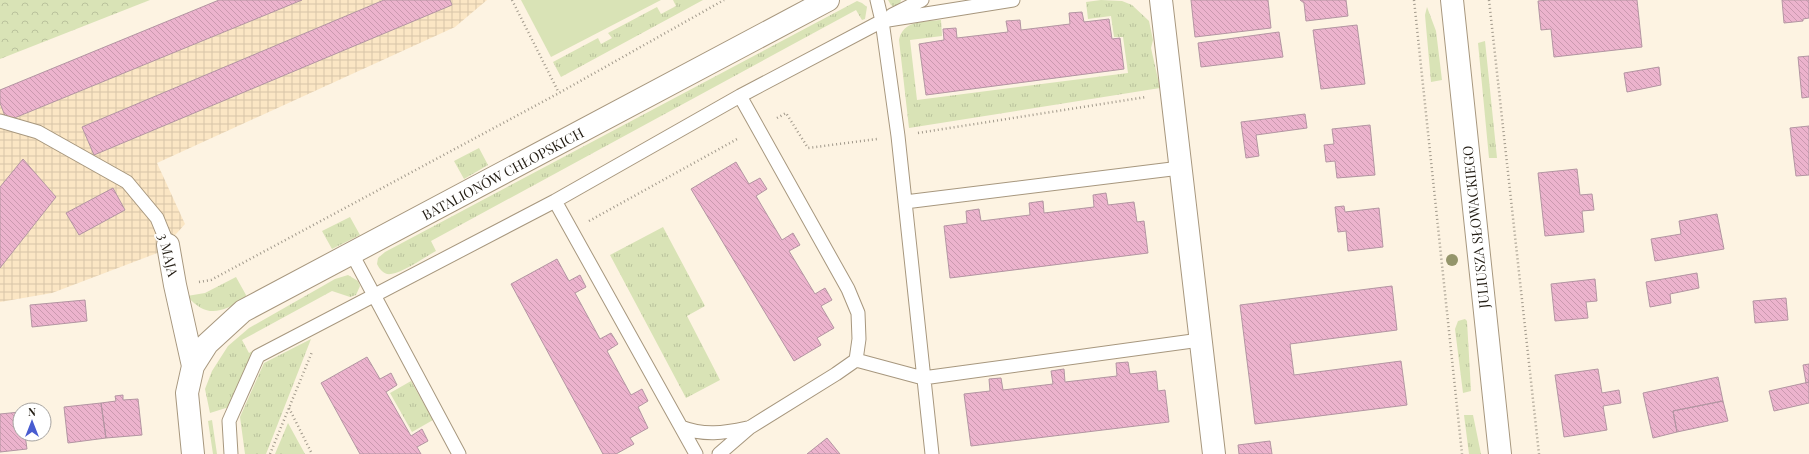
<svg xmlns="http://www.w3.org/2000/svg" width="1809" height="454" font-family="'Playfair Display',serif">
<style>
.industrial{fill:url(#industrial-grid)}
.grass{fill:url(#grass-tufts)}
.forest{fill:url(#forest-crowns)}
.garden{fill:#d9e3b6}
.building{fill:url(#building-back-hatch);stroke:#b395a2}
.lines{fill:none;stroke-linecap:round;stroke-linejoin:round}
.lane-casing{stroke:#a7977e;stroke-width:15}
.street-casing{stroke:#a7977e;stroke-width:24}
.secondary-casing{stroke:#a7977e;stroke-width:24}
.path{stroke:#a1998b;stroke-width:2.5;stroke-dasharray:1 3;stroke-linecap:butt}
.lane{stroke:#fff;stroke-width:13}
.street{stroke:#fff;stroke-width:22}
.secondary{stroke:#fff;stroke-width:22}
.tree{fill:#94956b}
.labels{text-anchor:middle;stroke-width:3.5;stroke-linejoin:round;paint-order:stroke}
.street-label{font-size:14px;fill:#221c13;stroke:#fff}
</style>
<defs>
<pattern id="industrial-grid" width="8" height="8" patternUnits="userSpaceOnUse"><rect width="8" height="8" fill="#fbe6c4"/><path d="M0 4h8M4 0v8" fill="none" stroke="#d7c5a8"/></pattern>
<pattern id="grass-tufts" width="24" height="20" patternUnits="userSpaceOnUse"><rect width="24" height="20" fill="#d9e3b6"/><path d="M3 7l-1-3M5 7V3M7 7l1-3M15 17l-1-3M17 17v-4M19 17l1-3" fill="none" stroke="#bac29c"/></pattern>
<pattern id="forest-crowns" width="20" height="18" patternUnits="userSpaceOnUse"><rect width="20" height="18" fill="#d9e3b6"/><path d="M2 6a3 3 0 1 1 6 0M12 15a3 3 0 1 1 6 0" fill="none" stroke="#bac29c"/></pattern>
<pattern id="building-back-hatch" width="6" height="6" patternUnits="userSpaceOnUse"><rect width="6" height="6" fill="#ecb3cd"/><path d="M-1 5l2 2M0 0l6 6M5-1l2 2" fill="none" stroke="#ca99af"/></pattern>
</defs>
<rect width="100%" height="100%" fill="#fdf3e2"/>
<path class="industrial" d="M225 0H487L455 27 157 163 185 224 160 252 52 293 0 302V100Z"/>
<path class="grass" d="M673 0H703L561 77 553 62 598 38 601 44 612 38 608 33 657 7 661 14 676 6Z
M888 0H901L899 7C892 8 891 5 888 0Z
M1101 0 1122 1 1132 5 1149 21 1153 40 1151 48 1160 88 909 128 899 40C903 20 923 22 941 20L942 36 910 40 917 100 1128 73 1123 37H1114L1111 16 1088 19 1086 2Z
M857 1 862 3 867 7 865 19 862 20 856 10 431 241 436 251C425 257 404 272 391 274 384 275 380 270 377 264L378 258 385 252Z
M1427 7 1436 31 1442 80 1431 82 1425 15Z
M1485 41 1497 158H1489L1478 43Z
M479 148 488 165 464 179 454 161Z
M350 217 360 235 332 249 322 231Z
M663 227 705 306 687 316 720 380 686 398 610 255Z
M348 275 358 281 360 286 356 295 350 297 332 291 242 340 249 353 256 349 229 407 210 413 205 389 212 371 228 346 249 328 335 279Z
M236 277 246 295 245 299C222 311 208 320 187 296L205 293Z
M1465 319 1467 321 1471 391 1463 393 1455 329 1458 321Z
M311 339 266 454H245L240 417 264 363Z
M411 381 433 420 412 432 390 393Z
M1464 415H1473L1481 454H1469Z
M212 420 217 454H213L208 421Z
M288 423 305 454H275Z"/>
<path class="forest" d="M0 0H150L0 59Z"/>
<path class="garden" d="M521 0H661L551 57Z"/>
<path class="building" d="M219 0H302L7 121 0 103V90Z
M384 0H450L452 5 94 155 82 127Z
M1191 0H1268L1271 28 1195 37Z
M1300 0H1346L1348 16 1306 21 1304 3Z
M1548 0H1637L1642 47 1554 57 1551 29 1541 30 1538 1Z
M1782 0H1809V18L1803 19V21L1784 23Z
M1082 12 1084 22 1109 19 1112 39 1120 38 1124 69 926 95 919 44 944 40 943 29 956 28 957 38 1008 32 1006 21 1020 20 1021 30 1070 24 1069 13Z
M1357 25 1365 84 1321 89 1313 30Z
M1279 32 1283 57 1201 67 1198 43Z
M1809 56V97L1802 98 1798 57Z
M1659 67 1661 85 1627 92 1624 73Z
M1305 114 1307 128 1256 135 1259 156 1246 158 1241 122Z
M1370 125 1375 175 1337 178 1335 161 1326 162 1324 145 1334 144 1332 129Z
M1809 126V175L1796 176 1790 128Z
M23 159 56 197 0 268V187Z
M736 162 749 184 760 178 767 189 756 196 782 240 793 233 800 245 789 251 815 294 825 288 832 300 821 306 834 328 817 338 821 345 794 361 691 189Z
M1577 169 1580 195 1592 194 1594 210 1582 211 1584 232 1545 236 1538 173Z
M113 188 125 210 79 235 66 213Z
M1106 193 1108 205 1134 202 1137 222 1144 221 1148 253 950 278 944 226 967 223 966 211 979 209 981 221 1030 215 1029 203 1043 201 1044 213 1094 207 1093 195Z
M1344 206 1345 212 1379 208 1383 247 1348 251 1346 231 1338 232 1335 207Z
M1717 214 1724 249 1655 261 1651 239 1681 234 1679 221Z
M557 259 569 281 580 275 586 287 575 293 600 339 611 333 618 344 607 351 631 395 642 389 648 401 638 407 648 428 630 438 634 444 616 454H603L511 284Z
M1697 273 1699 288 1670 294 1671 303 1650 307 1646 282Z
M1595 279 1597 301 1586 302 1588 318 1555 321 1551 284Z
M1392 286 1397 330 1290 344 1294 375 1401 361 1407 405 1255 424 1240 305Z
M1786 298 1788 320 1755 323 1753 301Z
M85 300 87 321 32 327 30 305Z
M367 357 380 379 391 373 397 385 386 392 411 436 422 429 428 441 417 447 421 454H360L321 383Z
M1128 362 1130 374 1156 371 1158 391 1165 390 1169 422 971 446 964 394 990 391 989 379 1001 378 1003 390 1053 384 1051 371 1064 369 1065 382 1117 376 1116 363Z
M1809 364V382L1806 383 1803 365Z
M1598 369 1602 393 1619 390 1621 403 1603 406 1607 430 1564 437 1555 375Z
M1718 377 1723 401 1673 411 1677 432 1653 438 1643 393Z
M1809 382V403L1774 411 1769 391Z
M123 395V400L138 399 142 435 106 438 101 403 116 401 115 396Z
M1723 401 1728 421 1677 432 1673 411Z
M101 403 106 438 68 443 64 407Z
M20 412V434H31L25 435 27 449 0 452V414Z
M827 438 840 454H807Z
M1270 441 1272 454H1239L1238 445Z"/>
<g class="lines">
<g class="lane-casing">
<path id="lane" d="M877 0 882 21 898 136 932 454
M892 15 922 0
M740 96 848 289 858 313 859 339 856 360
M0 121 38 132 127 182 157 218 168 245
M555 201 696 454
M905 202 1180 168
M352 254 459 454
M681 427C704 436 724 433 747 428
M231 454 229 421 258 356 555 201 740 96 882 21 1013 0
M719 454 749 428 836 374 856 360 923 378 1200 340"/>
</g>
<g class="street-casing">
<path id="street" d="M1161 0 1214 454
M168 245 175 285 193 366 187 393 193 454
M193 366 207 344 243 311 828 0"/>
</g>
<g class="secondary-casing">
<path id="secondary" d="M1452 0 1500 454"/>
</g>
<path class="path" d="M512 0 559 93
M1414 0 1462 454
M1489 0 1539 454
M777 118 786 113 808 148 877 139
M918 133 1146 97
M589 221 739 138
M199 282 211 280 559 93 724 0
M289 408 312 454
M270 454 312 352"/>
<use href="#lane" class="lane"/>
<use href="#street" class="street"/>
<use href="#secondary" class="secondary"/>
</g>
<circle class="tree" cx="1452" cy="260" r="6"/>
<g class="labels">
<g class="street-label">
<text transform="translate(503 174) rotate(-28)" y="5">BATALIONÓW CHŁOPSKICH</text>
<text transform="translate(1476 227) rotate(-96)" y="5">JULIUSZA SŁOWACKIEGO</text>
<text transform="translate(168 255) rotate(76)" y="5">3 MAJA</text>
</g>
</g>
<g transform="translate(32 422)"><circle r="19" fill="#ffffff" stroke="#a7a4a1"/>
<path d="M0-3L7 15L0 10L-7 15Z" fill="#485cd0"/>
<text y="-6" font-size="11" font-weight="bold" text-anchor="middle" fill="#221c13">N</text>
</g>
</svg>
